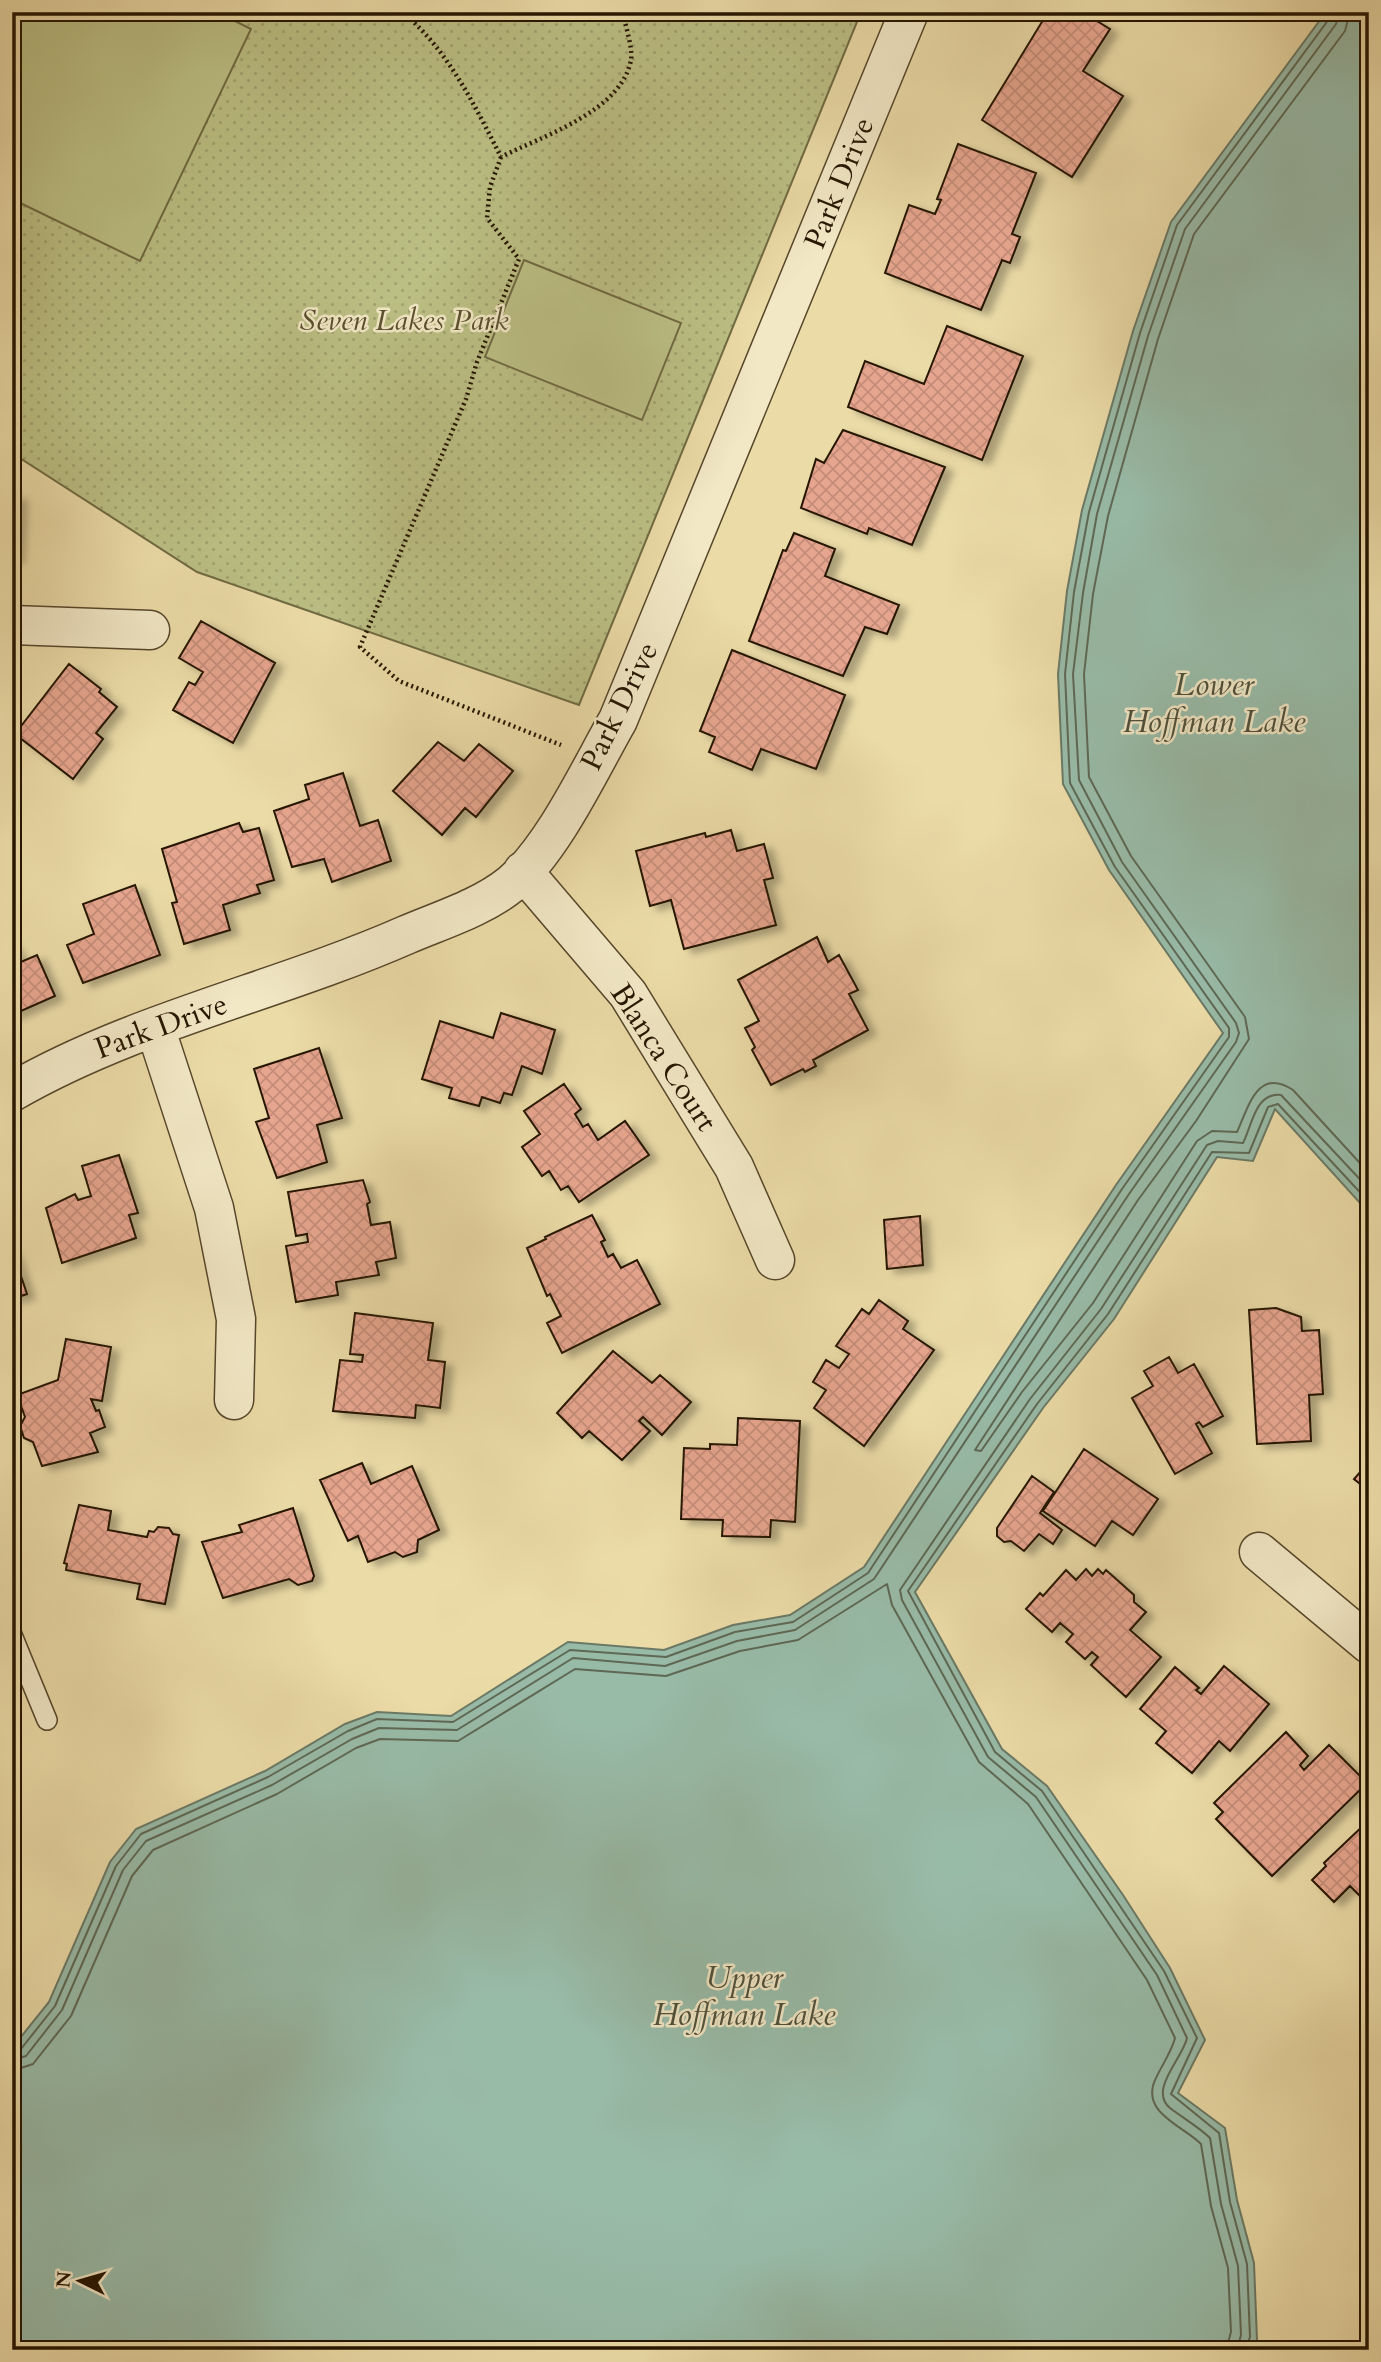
<svg xmlns="http://www.w3.org/2000/svg" width="1381" height="2362" font-family="Cardo,serif">
<style>
.grass{fill:url(#grass-dots);stroke:#706a42;stroke-width:2}
.garden{fill:#bbbf84;stroke:#706a42;stroke-width:2}
.water{fill:#98bba8;stroke:#6a7965;stroke-width:2}
.lines{fill:none;stroke-linecap:round;stroke-linejoin:round}
.shore{stroke:#5e6854;stroke-width:2}
.building{fill:url(#building-cross-hatch);stroke:#251500;stroke-width:2;filter:url(#shadow)}
.service-casing{stroke:#56462a;stroke-width:22}
.minor-casing{stroke:#56462a;stroke-width:41}
.path{stroke:#251500;stroke-width:4.5;stroke-dasharray:2 3.5;stroke-linecap:butt}
.service{stroke:#f2e8c6;stroke-width:19}
.minor{stroke:#f2e8c6;stroke-width:38}
.labels{text-anchor:middle;stroke-width:5;stroke-linejoin:round;paint-order:stroke}
.street-label{font-size:30px;fill:#251500;stroke:#f2e8c6}
.park-label{font-size:30px;font-style:italic;fill:#5a502e;stroke:#f2e8c6}
.water-label{font-size:32px;font-style:italic;fill:#4d4f3b;stroke:#f2e8c6}
</style>
<defs>
<pattern id="grass-dots" width="8" height="8" patternUnits="userSpaceOnUse" patternTransform="scale(1.75)"><rect width="8" height="8" fill="#bbbf84"/><path d="M2 2h.1M6 6h.1" fill="none" stroke="#a1a370" stroke-width="1.8" stroke-linecap="round"/></pattern>
<pattern id="building-cross-hatch" width="8" height="8" patternUnits="userSpaceOnUse" patternTransform="scale(1.75)"><rect width="8" height="8" fill="#e6a58e"/><path d="M0 0l8 8M0 8l8-8" fill="none" stroke="#c58d79"/></pattern>
<filter id="shadow"><feDropShadow dx="8" dy="4.5" stdDeviation="3.5" flood-color="#0004"/></filter>
</defs>
<rect width="100%" height="100%" fill="#ebdba7"/>
<filter id="stains"><feTurbulence type="fractalNoise" baseFrequency=".00286" numOctaves="4"/><feColorMatrix values="0 0 0 0 .2 0 0 0 0 .09 0 0 0 0 .02 0 0 0 .5 -.17"/></filter>
<radialGradient id="worn" r=".72"><stop offset=".6" stop-color="#630" stop-opacity="0"/><stop offset="1" stop-color="#630" stop-opacity=".3"/></radialGradient>
<path class="grass" d="M12 12H861L579 705 197 572 12 453Z"/>
<path class="garden" d="M12 12H217L251 29 140 261 12 199Z
M524 260 681 323 642 420 485 357Z"/>
<path class="water" d="M1326 12H1369V1213L1275 1109 1253 1161 1217 1157 1114 1319 1043 1408 915 1592 1002 1749 1047 1786 1123 1895 1170 1968 1205 2040 1178 2093 1225 2128 1237 2200 1254 2263 1257 2340 1251 2350H12V2048L49 2002 110 1862 136 1829 265 1771 345 1724 377 1712 451 1716 568 1642 664 1650 733 1625 790 1615 864 1567 1116 1185 1223 1033 1109 870 1063 784 1058 674 1067 591 1082 510 1133 331 1171 222Z"/>
<g class="lines">
<path class="shore" d="M1350 12 1345 31 1194 234 1158 339 1108 516 1093 594 1084 674 1089 777 1131 856 1245 1017 1249 1039 1196 1121 1138 1200 975 1450 981 1451 1022 1392 1093 1303 1197 1141 1212 1131 1237 1132C1248 1109 1257 1066 1293 1090L1369 1173
M12 2052 21 2049 55 2006 116 1866 141 1834 268 1777 348 1731 377 1719 453 1722 570 1650 666 1657 735 1632 793 1622 868 1573 1122 1189 1229 1037V1028L1115 867 1070 783 1065 674 1074 592 1089 512 1140 333 1177 225 1329 19 1331 12
M12 2060 26 2056 62 2010 123 1870 146 1841 272 1785 352 1739 379 1728 457 1730 573 1658 665 1666 737 1641 795 1630 874 1579 1129 1194 1236 1042 1239 1033 1236 1023 1122 862 1079 780 1073 674 1083 593 1097 514 1148 336 1185 229 1336 24 1340 12
M12 2071 33 2064 71 2016 132 1876 153 1850 277 1794 356 1748 380 1739 458 1741 575 1669 666 1676 740 1651 798 1640 887 1584 892 1605 979 1762 1028 1804 1147 1980 1175 2038C1172 2051 1162 2065 1156 2078 1139 2112 1182 2125 1201 2144L1211 2206 1228 2268 1231 2332 1226 2350
M1237 2350 1241 2335 1238 2266 1221 2204 1210 2138C1199 2127 1183 2118 1170 2108 1148 2090 1183 2058 1187 2038L1157 1975 1036 1797 988 1757 902 1600 900 1590 1030 1399 1101 1309 1207 1145 1218 1141 1243 1143C1252 1126 1255 1092 1281 1095L1369 1189
M1245 2350 1250 2337 1247 2264 1230 2202 1219 2133 1171 2094 1197 2038 1164 1971 1042 1791 995 1752 908 1591 1037 1404 1108 1314 1212 1152 1249 1153 1268 1107 1278 1104 1369 1202"/>
</g>
<path class="building" d="M1048 12H1082L1110 29 1083 71 1123 96 1072 177 982 120Z
M958 144 1036 173 1012 234 1020 237 1010 263 1002 260 981 310 885 273 909 205 935 214 941 200 937 199Z
M947 326 1023 356 982 460 848 407 865 361 924 384Z
M843 430 945 467 912 545 869 528 867 534 801 508 816 459 824 463Z
M12 495 19 496 16 559 12 558Z
M794 533 835 549 825 576 899 605 887 634 865 627 843 676 749 641 783 550 786 551Z
M201 621 275 663 233 743 173 710 189 682 195 685 203 672 179 658Z
M732 650 845 695 816 769 761 749 752 770 709 752 715 737 700 731Z
M69 664 101 689 99 692 117 707 96 733 103 739 73 779 15 734Z
M438 742 464 761 479 744 513 771 476 817 465 808 442 835 393 791Z
M343 773 360 826 378 820 391 861 332 882 324 859 292 867 274 811 309 799 305 785Z
M239 823 243 832 259 828 274 880 257 885 260 893 223 905 230 930 184 944 172 903 177 902 162 849Z
M731 830 737 851 764 844 773 878 764 880 776 925 684 949 671 900 650 906 636 851 705 833 706 837Z
M135 885 160 955 83 983 67 945 94 934 83 904Z
M817 937 828 962 839 955 858 990 849 994 868 1030 813 1060 816 1066 805 1072 803 1069 771 1085 752 1050 755 1047 745 1028 759 1021 738 980Z
M12 942 21 962 37 955 55 996 12 1015Z
M501 1013 555 1030 542 1074 522 1066 512 1095 504 1093 500 1103 482 1097 479 1106 449 1098 452 1088 422 1079 440 1021 493 1038Z
M319 1048 342 1118 317 1125 327 1162 277 1178 256 1122 269 1118 254 1069Z
M564 1084 581 1109 575 1114 583 1127 588 1124 598 1140 625 1121 649 1155 579 1202 568 1186 561 1190 549 1171 542 1176 522 1147 540 1134 524 1111Z
M119 1155 138 1213 129 1215 136 1238 62 1263 46 1208 75 1194 78 1200 91 1196 82 1166Z
M363 1180 370 1202 367 1204 371 1225 390 1222 396 1258 376 1262 379 1275 336 1282 338 1295 296 1302 286 1246 308 1242 307 1234 296 1236 288 1192Z
M592 1215 605 1240 601 1242 608 1257 613 1254 621 1268 637 1260 660 1304 562 1353 547 1323 561 1316 550 1294 547 1296 527 1248 546 1239 545 1237Z
M920 1216 923 1265 887 1269 884 1220Z
M12 1249 27 1294 12 1299Z
M879 1300 908 1321 903 1329 934 1350 864 1446 814 1408 826 1390 813 1382 826 1360 839 1368 849 1354 836 1346 862 1309 869 1314Z
M1276 1308 1301 1317 1302 1331 1319 1330 1323 1394 1309 1395 1311 1441 1257 1444 1249 1310Z
M355 1313 433 1323 428 1360 445 1362 440 1408 416 1405 415 1418 333 1411 340 1360 362 1362 363 1355 350 1354Z
M66 1339 111 1347 102 1401 91 1399 96 1411 99 1410 105 1427 90 1433 98 1452 42 1466 33 1442 24 1438 20 1426 25 1417 17 1395 58 1380Z
M613 1351 652 1383 660 1375 691 1402 662 1435 643 1417 639 1421 650 1431 622 1460 589 1431 582 1438 557 1413Z
M1169 1357 1178 1373 1194 1364 1223 1416 1203 1427 1199 1422 1196 1424 1212 1453 1175 1474 1132 1398 1153 1386 1144 1371Z
M738 1418 800 1421 795 1522 771 1520 770 1537 722 1536 723 1520 681 1519 684 1448 710 1449V1444L737 1445Z
M1084 1449 1158 1499 1133 1535 1112 1521 1095 1546 1043 1511Z
M1369 1462V1491L1354 1479Z
M362 1463 371 1484 412 1466 439 1530 418 1540 417 1552 403 1557 395 1552 368 1562 358 1536 348 1541 320 1480Z
M1032 1476 1054 1492 1040 1513 1062 1530 1053 1544 1039 1534 1024 1551 1011 1541 1004 1542 997 1536V1528Z
M79 1505 111 1511 108 1530 147 1537 149 1531 154 1532 158 1527 169 1528 173 1534 179 1535 165 1604 137 1599 140 1584 66 1570 67 1564 64 1563Z
M293 1508 314 1576 312 1581 298 1585 289 1579 223 1598 202 1542 242 1532 239 1525Z
M1086 1569 1092 1576 1098 1569 1103 1574 1106 1570 1134 1595V1602L1146 1612 1130 1630 1161 1657 1126 1697 1091 1665 1098 1657 1092 1652 1085 1659 1066 1642 1073 1634 1060 1623 1052 1632 1026 1609 1040 1593 1043 1596 1066 1570 1076 1580Z
M1224 1666 1269 1704 1230 1751 1219 1741 1192 1773 1156 1743 1166 1731 1140 1709 1175 1667 1199 1688 1196 1690 1201 1694Z
M1286 1732 1308 1756 1300 1765 1304 1770 1329 1745 1367 1783 1272 1876 1216 1819 1223 1812 1214 1803Z
M1369 1820V1905L1350 1886 1334 1902 1312 1880 1326 1866 1324 1863Z"/>
<g class="lines">
<g class="service-casing">
<path id="service" d="M12 1635 47 1720"/>
</g>
<g class="minor-casing">
<path id="minor" d="M12 625 150 630
M523 871 628 994 734 1167 775 1260
M155 1027 214 1208 236 1319 234 1400
M12 1092C135 1021 276 992 406 935 441 920 481 908 511 884 553 849 590 769 618 720L909 12
M1259 1552 1369 1644"/>
</g>
<path class="path" d="M402 12C447 48 475 106 501 157 542 136 621 112 631 60 633 47 625 26 623 12
M501 157 490 187 487 218 519 259 477 362 466 399 360 647 399 681 561 745"/>
<use href="#service" class="service"/>
<use href="#minor" class="minor"/>
</g>
<g class="labels">
<g class="street-label">
<text transform="translate(839 183) rotate(-68)" y="10">Park Drive</text>
<text transform="translate(619 706) rotate(-64)" y="10">Park Drive</text>
<text transform="translate(161 1026) rotate(-20)" y="10">Park Drive</text>
<text transform="translate(664 1057) rotate(57)" y="10">Blanca Court</text>
</g>
<g class="park-label">
<text x="404" y="330">Seven Lakes Park</text>
</g>
<g class="water-label">
<text x="1214" y="695">Lower<tspan x="1214" dy="37">Hoffman Lake</tspan></text>
<text x="744" y="1988">Upper<tspan x="744" dy="37">Hoffman Lake</tspan></text>
</g>
</g>
<rect width="1381" height="2362" fill="none" stroke="#ebdba7" stroke-width="42"/>
<rect x="14" y="14" width="1353" height="2334" fill="none" stroke="#251500" stroke-width="3.5"/>
<rect x="21" y="21" width="1339" height="2320" fill="none" stroke="#251500" stroke-width="2"/>
<g transform="translate(80 2281) rotate(275)" stroke="#f2e8c6" stroke-width="5" paint-order="stroke">
<path d="M0-5L12 26L0 18L-12 26Z" fill="#251500"/>
<text y="-10" font-size="19" font-weight="bold" text-anchor="middle" fill="#251500">N</text>
</g>
<rect width="100%" height="100%" filter="url(#stains)"/>
<rect width="100%" height="100%" fill="url(#worn)"/>
</svg>
